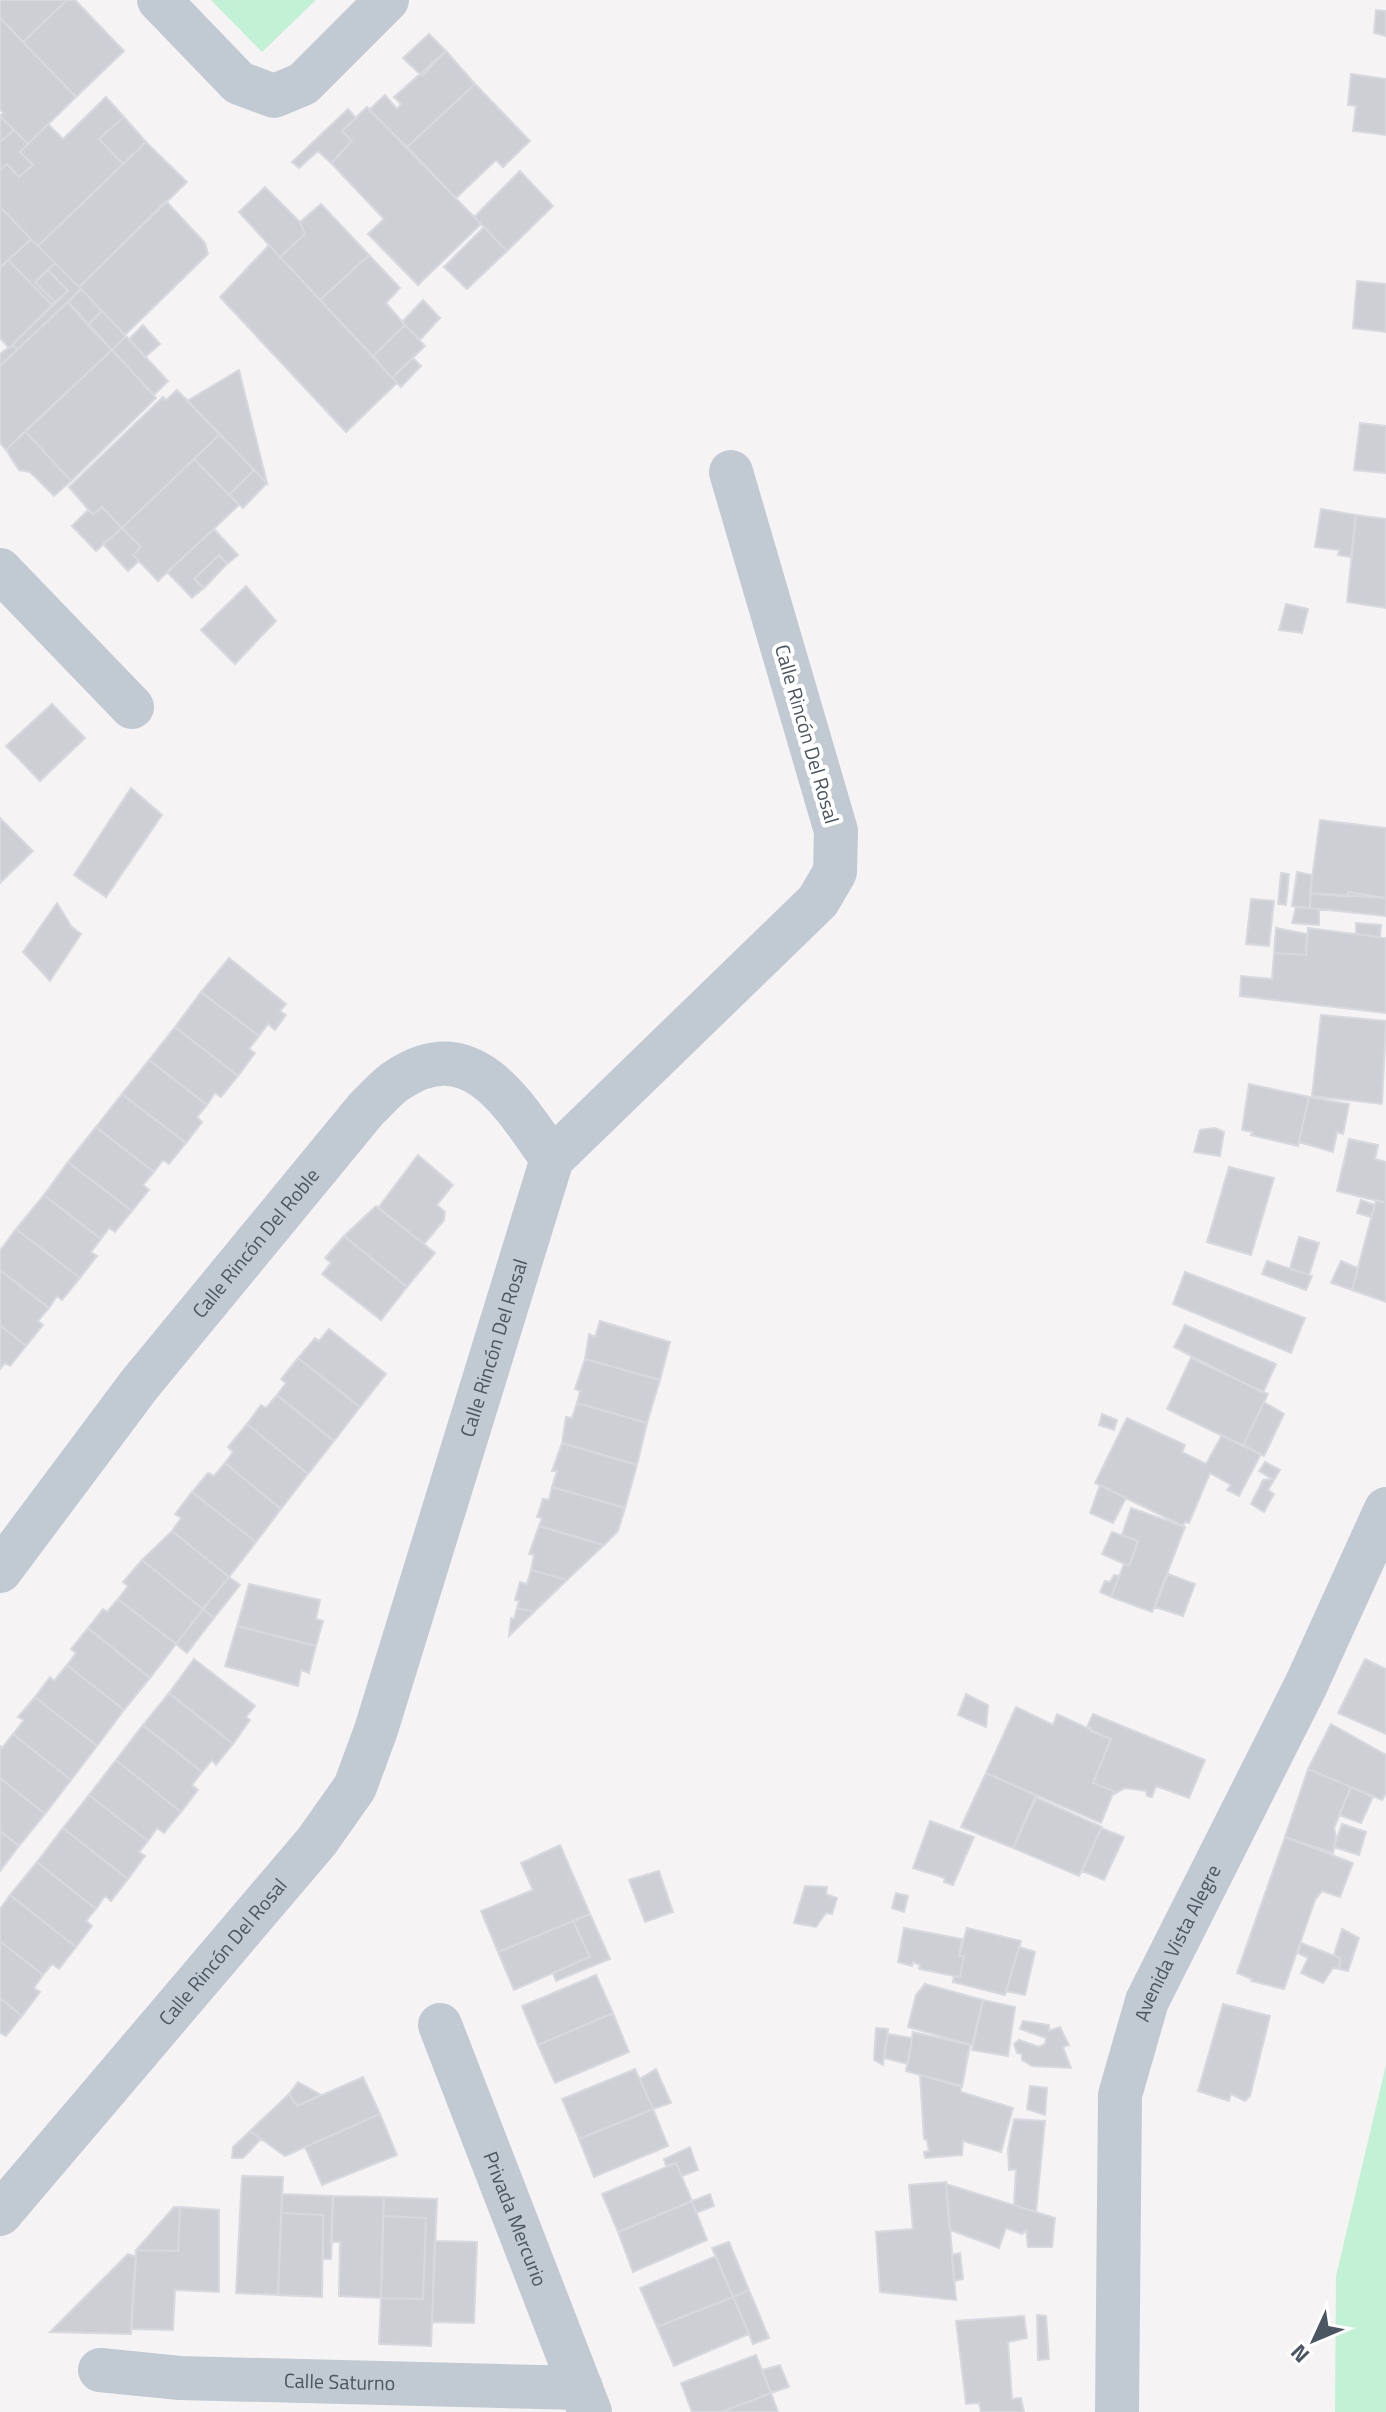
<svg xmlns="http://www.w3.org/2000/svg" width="1386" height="2412" font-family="'Titillium Web',sans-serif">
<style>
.green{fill:#c3f1d5}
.building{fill:#cdcfd5;stroke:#d7d9de;stroke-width:2}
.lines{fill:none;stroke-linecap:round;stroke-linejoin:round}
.minor{stroke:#c1cad2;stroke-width:44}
.labels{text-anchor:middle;stroke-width:8;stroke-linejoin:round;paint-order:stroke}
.street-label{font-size:20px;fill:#4a5661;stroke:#fff}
</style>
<rect width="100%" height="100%" fill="#f5f3f3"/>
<path class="green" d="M211 0H316L262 52Z
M1386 2065V2412H1335L1336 2276Z"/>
<path class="building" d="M0 0H67L23 42 0 18Z
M67 0H75L124 51 76 97 23 42Z
M1376 10 1386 11V36L1374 33Z
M0 18 76 97 28 144 0 116 3 113 0 109Z
M429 34 446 51 422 76 403 58Z
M446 51 475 84 407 147 369 110 385 95 397 109 401 104 394 97Z
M1351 74 1386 79V135L1353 131 1356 106 1348 105Z
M475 84 530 141 503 167 496 160 456 198 407 147Z
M106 97 124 117 99 139 123 164 38 246 0 207V170L7 164 19 177 33 165 20 152 48 124 63 139Z
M367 107 481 224 418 285 368 234 384 219 331 163 352 141 342 131Z
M348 109 356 118 342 131 352 141 331 163 318 151 299 168 292 162Z
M0 116 14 130 0 142Z
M124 117 146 142 123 164 99 139Z
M14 130 28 144 20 152 33 165 19 177 7 164 0 170V142Z
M146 142 187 182 79 287 38 246Z
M520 171 553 206 507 251 474 217Z
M265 187 300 222 305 234 280 257 239 212Z
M166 201 205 243 208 254 125 335 79 287Z
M321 204 369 255 320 300 280 257 305 234 300 222Z
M0 207 31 239 0 268Z
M484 227 507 251 467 289 444 267Z
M31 239 55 263 35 282 55 302 52 305 8 260Z
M269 245 397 383 346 432 220 297Z
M369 255 400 288 386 303 405 325 373 356 320 300Z
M8 260 52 305 9 348 0 338V268Z
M55 263 81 289 18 349 12 345 68 291 48 270Z
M48 270 68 291 55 302 35 282Z
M1357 281 1386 284V332L1353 328Z
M81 289 102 311 88 325 68 302Z
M423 300 440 318 420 340 402 322Z
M68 302 112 350 6 450 0 443V366Z
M102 311 126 336 112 350 88 325Z
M143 325 160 344 145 357 129 339Z
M405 325 425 346 392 378 373 356Z
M126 336 168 381 154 395 112 350Z
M12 345 18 349 0 366V354Z
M112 350 156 398 71 481 25 431Z
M413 358 421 366 401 387 392 378Z
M239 370 267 483 187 401Z
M177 390 220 434 122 528 102 507 93 515 69 487 163 397 166 400Z
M1360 423 1386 426V473L1354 470Z
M25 431 71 481 54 496 30 472 19 470 6 450Z
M220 434 254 470 229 495 194 459Z
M194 459 239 505 158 581 133 555 141 547 122 528Z
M254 470 267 483 243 508 229 495Z
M102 507 122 528 96 551 72 526 89 509 93 515Z
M1321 509 1356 515 1351 557 1338 555 1339 550 1315 547Z
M1356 515 1386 519V608L1347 602Z
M122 528 141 547 133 555 139 561 128 571 103 544Z
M214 529 238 555 227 564 219 555 194 579 204 588 192 598 167 572Z
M219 555 227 564 204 588 194 579Z
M246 586 276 621 235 664 201 630Z
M1286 604 1308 609 1302 633 1279 630Z
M52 704 85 738 40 781 6 746Z
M131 788 162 815 106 897 74 875Z
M0 818 33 851 0 883Z
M1320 820 1386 828V898L1310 893Z
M1297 872 1312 875 1310 908 1292 906Z
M1281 873 1289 874 1286 905 1278 904Z
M1348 892 1386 898V916L1310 908V893L1348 897Z
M1251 899 1274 901 1269 946 1246 944Z
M57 903 71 926 81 934 50 981 23 952Z
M1296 907 1319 909V925L1292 923Z
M1356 923 1381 925 1380 937 1356 934Z
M1276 928 1307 934 1306 955 1274 953Z
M1308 928 1386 938V1013L1240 996 1241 976 1272 979 1274 953 1306 955Z
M229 958 286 1004 280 1011 286 1015 275 1030 268 1024 259 1036 201 992Z
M201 992 259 1036 249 1049 255 1053 238 1076 175 1027Z
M1321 1015 1386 1021 1382 1104 1312 1096Z
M175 1027 238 1076 221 1097 215 1093 207 1105 149 1060Z
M149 1060 207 1105 197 1117 202 1122 186 1143 122 1094Z
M1249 1084 1309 1097 1298 1146 1251 1135 1253 1132 1242 1130Z
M122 1094 186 1143 169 1164 163 1160 154 1172 96 1127Z
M1309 1097 1349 1104 1343 1134 1337 1132 1333 1152 1299 1142Z
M96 1127 154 1172 143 1185 149 1190 132 1211 68 1162Z
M1215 1128 1224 1132 1220 1156 1194 1152 1200 1130Z
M1349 1139 1378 1145 1375 1159 1386 1162V1203L1337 1191Z
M418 1155 453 1185 437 1205 445 1212 444 1220 424 1244 378 1208Z
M68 1162 132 1211 115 1232 109 1228 101 1239 44 1195Z
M1229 1167 1274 1178 1251 1255 1207 1242Z
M44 1195 101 1239 91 1252 97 1256 80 1278 16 1229Z
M1361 1200 1375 1205 1371 1217 1357 1213Z
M1376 1200 1386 1203V1302L1352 1290Z
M376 1206 435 1253 407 1287 344 1236Z
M16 1229 80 1278 62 1300 57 1296 49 1308 0 1270V1251Z
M344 1236 407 1287 381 1320 322 1274 331 1263 325 1258Z
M1299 1237 1319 1243 1309 1275 1290 1268Z
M1267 1261 1312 1276 1306 1290 1262 1274Z
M1341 1261 1358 1268 1352 1290 1331 1283Z
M0 1270 49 1308 38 1321 43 1325 26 1346 0 1325Z
M1185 1272 1305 1318 1291 1353 1173 1304Z
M600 1321 670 1342 660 1380 585 1359 589 1334 595 1337Z
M0 1325 26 1346 10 1366 5 1363 0 1369Z
M1185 1325 1276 1364 1263 1393 1174 1347Z
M329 1329 386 1374 360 1407 298 1358 315 1338 319 1341Z
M298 1358 360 1407 334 1441 277 1395 286 1383 281 1379Z
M1191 1358 1268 1394 1243 1446 1167 1409Z
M585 1359 660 1380 647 1423 577 1403 580 1391 575 1389Z
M277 1395 334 1441 308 1474 247 1424 261 1405 266 1408Z
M1264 1402 1284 1414 1264 1456 1243 1446Z
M577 1403 647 1423 637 1465 562 1443 566 1417 572 1418Z
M1102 1414 1117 1420 1114 1430 1099 1425Z
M1127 1418 1185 1445 1182 1452 1206 1464 1222 1435 1261 1454 1239 1496 1227 1490 1231 1485 1210 1473 1189 1523 1185 1522 1183 1526 1095 1483Z
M247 1424 308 1474 281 1509 225 1463 233 1452 228 1447Z
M562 1443 637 1465 625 1508 552 1487 557 1471H552Z
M1265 1462 1280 1470 1268 1490 1274 1494 1264 1512 1251 1504 1263 1480 1272 1479 1259 1471Z
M225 1463 281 1509 256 1542 192 1492 208 1473 214 1476Z
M1100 1485 1126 1498 1113 1523 1090 1513Z
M552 1487 625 1508 618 1531 604 1545 539 1526 542 1518 537 1517 543 1499 549 1500Z
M192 1492 256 1542 229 1577 172 1531 181 1518 175 1514Z
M1131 1508 1185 1527 1152 1612 1111 1597 1124 1564 1129 1566 1138 1541 1122 1535Z
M539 1526 604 1545 567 1580 531 1570 534 1555 529 1554Z
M172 1531 229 1577 203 1609 142 1560Z
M1112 1532 1138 1541 1129 1566 1102 1554Z
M142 1560 203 1609 176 1644 118 1599 128 1586 123 1582Z
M531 1570 567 1580 534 1612 517 1608 519 1601 515 1600 520 1582 527 1584Z
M1168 1574 1195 1584 1183 1616 1155 1607Z
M1114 1575 1119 1576 1111 1597 1100 1592 1105 1581 1110 1582Z
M229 1577 240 1585 214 1618 203 1609Z
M249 1584 320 1600 316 1619 323 1621 316 1646 237 1626Z
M118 1599 176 1644 150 1678 88 1628 103 1609 107 1612Z
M517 1608 534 1612 509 1636 511 1618 514 1619Z
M203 1609 214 1618 187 1653 176 1644Z
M237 1626 316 1646 309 1673 301 1670 298 1686 225 1666Z
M88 1628 150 1678 124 1710 67 1665 76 1653 71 1649Z
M194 1659 255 1706 246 1717 250 1720 233 1744 169 1693Z
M1365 1659 1386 1669V1734L1338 1713Z
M67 1665 124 1710 97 1746 35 1697 50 1677 54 1681Z
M169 1693 233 1744 216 1765 212 1760 202 1772 143 1725Z
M966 1694 988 1705 986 1727 958 1715Z
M35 1697 97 1746 71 1780 13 1734 24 1720 18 1717Z
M1016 1707 1053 1725 1057 1714 1111 1739 1093 1783 1114 1791 1101 1823 986 1773Z
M1093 1714 1205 1760 1189 1798 1156 1786 1152 1797 1147 1796 1146 1791 1125 1788 1112 1795 1114 1791 1093 1783 1111 1739 1090 1731 1091 1728 1087 1727Z
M1331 1724 1386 1755V1793L1382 1800 1308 1769Z
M143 1725 202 1772 192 1785 198 1790 181 1812 116 1760Z
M13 1734 71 1780 45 1814 0 1778V1746L2 1748Z
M116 1760 181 1812 164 1833 157 1828 148 1841 89 1795Z
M1308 1769 1351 1787 1334 1828 1336 1837 1333 1853 1285 1837Z
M986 1773 1037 1796 1013 1848 961 1827Z
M0 1778 45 1814 19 1846 0 1831Z
M1351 1787 1373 1797 1361 1823 1339 1815Z
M89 1795 148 1841 139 1852 145 1856 128 1879 63 1828Z
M1035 1797 1102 1827 1079 1876 1013 1848Z
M930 1821 974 1837 953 1885 944 1882 945 1878 913 1868Z
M1342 1824 1366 1832 1359 1855 1334 1847Z
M63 1828 128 1879 111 1901 105 1896 96 1909 37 1862Z
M1101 1828 1124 1837 1104 1880 1082 1871Z
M0 1831 19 1846 0 1871Z
M1285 1837 1353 1863 1340 1897 1322 1891 1315 1900 1284 1989 1251 1981 1252 1979 1237 1973Z
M560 1845 590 1914 498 1952 481 1911 533 1890 521 1863Z
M37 1862 96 1909 86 1921 92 1926 76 1947 10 1895Z
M659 1871 673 1912 645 1922 629 1880Z
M805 1886 827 1887 826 1894 837 1898 832 1914 826 1913 816 1927 794 1923Z
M896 1893 908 1896 904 1912 892 1908Z
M10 1895 76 1947 59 1969 52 1964 43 1975 0 1941V1909Z
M590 1914 610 1959 556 1981 553 1973 590 1957 573 1921Z
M573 1921 590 1957 514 1990 498 1952Z
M904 1928 962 1939 959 1956H964L960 1977 919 1969 920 1965 913 1962 912 1966 898 1962Z
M967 1928 1021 1941 1005 1995 953 1982 954 1976 960 1977 964 1956H959Z
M1342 1929 1359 1938 1348 1971 1339 1969 1340 1958 1334 1955Z
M0 1941 43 1975 34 1988 40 1992 22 2016 0 1998Z
M1301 1943 1340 1958 1339 1969 1333 1968 1323 1983 1301 1973 1308 1958 1298 1953Z
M1019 1947 1035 1952 1025 1995 1006 1991Z
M596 1975 613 2013 538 2045 522 2006Z
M925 1984 983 2000 972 2045 908 2027 916 1995Z
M0 1998 22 2016 6 2036 0 2033Z
M983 2000 1015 2007 1008 2056 972 2050Z
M1223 2004 1270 2016 1250 2096 1245 2101 1231 2094 1229 2101 1198 2091Z
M613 2013 629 2052 555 2083 538 2045Z
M1023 2021 1049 2025V2031L1060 2027 1069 2045 1063 2047 1071 2068 1032 2066 1022 2060V2054L1017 2053 1014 2044 1019 2040 1039 2047 1045 2044 1046 2038 1020 2029Z
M876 2028 888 2029 883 2065 874 2060Z
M913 2032 970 2045 962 2087 906 2071Z
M888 2034 912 2038 908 2064 884 2058Z
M635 2069 653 2109 579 2139 562 2099Z
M656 2069 671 2103 653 2109 640 2079Z
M920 2075 955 2084 960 2085 961 2092 1013 2108 1001 2152 963 2141 962 2155 925 2158 924 2152 929 2151 927 2140 924 2139Z
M363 2077 380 2114 285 2156 250 2131 289 2094 297 2106Z
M298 2082 321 2095 297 2106 289 2094Z
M1030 2086 1047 2088 1045 2115 1027 2109Z
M653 2109 668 2146 594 2177 579 2139Z
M380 2114 397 2155 322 2185 305 2147Z
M1014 2119 1045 2121 1036 2212 1014 2205 1016 2169 1009 2170 1008 2149Z
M250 2131 261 2139 243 2158H232L233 2147Z
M690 2147 698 2170 682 2176 676 2163 666 2166 664 2159Z
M676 2163 692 2201 618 2232 602 2194Z
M242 2176 283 2177 278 2295 236 2293Z
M946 2182 956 2300 880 2292 876 2232 913 2229 909 2185Z
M946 2184 1055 2218 1052 2247H1028L1026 2230 1022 2234 1006 2228 999 2248 950 2230Z
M282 2194 333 2196 331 2259H323V2215L281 2213Z
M710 2194 714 2206 696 2213 692 2201Z
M333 2196 384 2197 381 2298 339 2296 340 2242H331Z
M384 2197 437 2199 431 2346 379 2344 381 2298 423 2299 426 2218 383 2216Z
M692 2201 707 2240 633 2272 618 2232Z
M174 2207H180L178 2251 136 2250Z
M180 2207 219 2210V2292L175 2290 173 2330 131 2329 136 2250 178 2251Z
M281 2213 323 2215 322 2297 278 2295Z
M383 2216 426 2218 423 2299 381 2298Z
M435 2241 477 2242 474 2323 432 2322Z
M729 2242 749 2290 733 2297 712 2248Z
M960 2253 963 2279 954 2281 952 2255Z
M128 2254 136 2257 131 2334 50 2332Z
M716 2256 733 2297 657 2327 640 2288Z
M749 2290 769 2338 753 2344 733 2297Z
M733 2297 749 2334 674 2366 657 2327Z
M1037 2315 1046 2316 1049 2359 1038 2360Z
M1024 2316 1027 2338 1008 2342 1012 2399 1021 2398 1024 2412H981L979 2403 966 2404 956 2321Z
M756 2355 771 2393 721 2412H692L681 2383Z
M780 2365 789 2387 771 2393 762 2370Z
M771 2393 778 2412H721Z"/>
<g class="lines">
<g class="minor">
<path d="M159 0 239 83 274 96 303 84 387 0"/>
<path d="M0 570 132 707"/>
<path id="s1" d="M0 1571 139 1385 367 1108C377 1099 387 1086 399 1079 473 1031 515 1107 552 1159"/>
<path id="s2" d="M440 2025 590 2412"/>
<path id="s3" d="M0 2214 317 1841 355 1787 376 1730 552 1159 818 901 835 872 836 831 731 472"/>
<path id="s4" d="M100 2370 180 2378 581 2388"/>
<path id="s5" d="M1117 2412 1120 2095 1147 2001 1306 1685 1386 1509"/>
</g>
</g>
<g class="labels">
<g class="street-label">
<text transform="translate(807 734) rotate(74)" y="7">Calle Rincón Del Rosal</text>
<text dy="7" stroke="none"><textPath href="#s1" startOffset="416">Calle Rincón Del Roble</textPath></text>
<text dy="7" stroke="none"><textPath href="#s3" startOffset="1016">Calle Rincón Del Rosal</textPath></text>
<text dy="7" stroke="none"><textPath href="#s5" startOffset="480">Avenida Vista Alegre</textPath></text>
<text dy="7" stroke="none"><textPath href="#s3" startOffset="344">Calle Rincón Del Rosal</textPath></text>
<text dy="7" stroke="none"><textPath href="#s2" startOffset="208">Privada Mercurio</textPath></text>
<text dy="7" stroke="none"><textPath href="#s4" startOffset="240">Calle Saturno</textPath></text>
</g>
</g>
<g transform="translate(1314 2340) rotate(226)" stroke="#ffffff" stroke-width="6" paint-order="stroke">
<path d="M0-6L14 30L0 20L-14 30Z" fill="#4a5661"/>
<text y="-12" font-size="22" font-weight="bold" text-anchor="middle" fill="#4a5661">N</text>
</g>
</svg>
